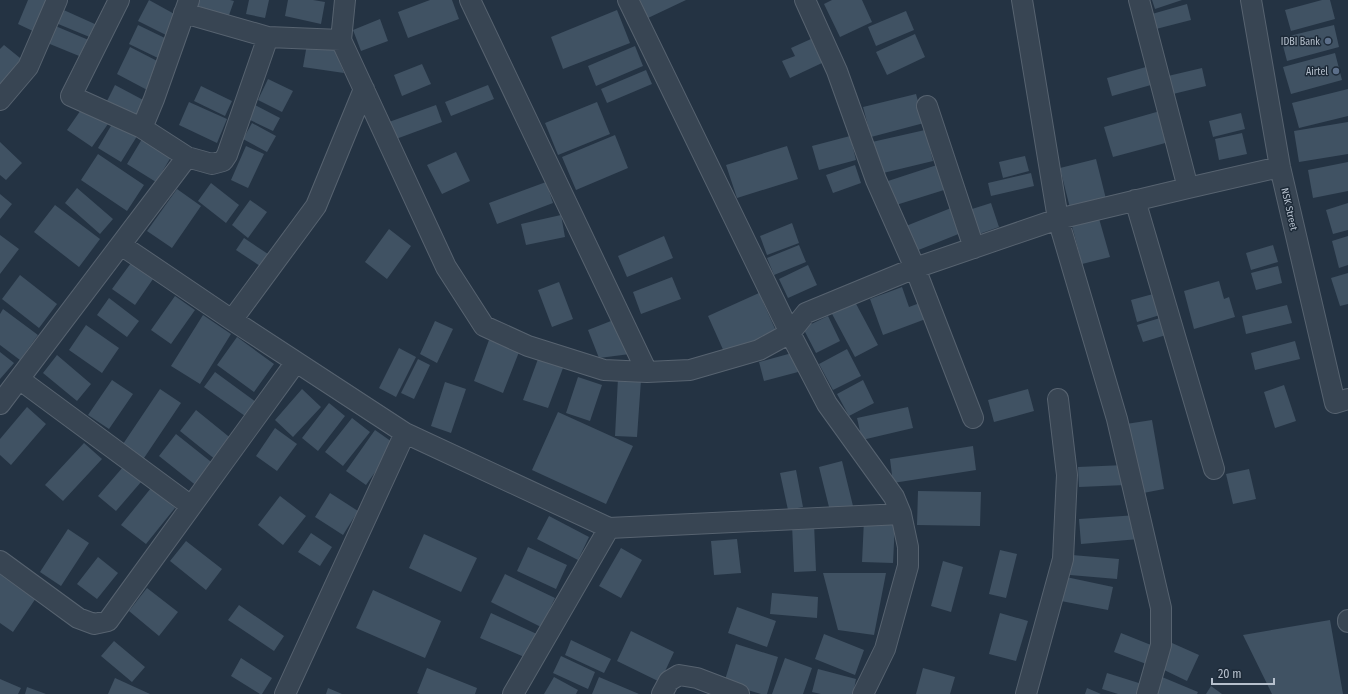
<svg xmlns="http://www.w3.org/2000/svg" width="1348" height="694" font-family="'Fira Sans Condensed',sans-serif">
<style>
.building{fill:#405263}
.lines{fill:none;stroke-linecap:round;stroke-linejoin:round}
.street-casing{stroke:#576370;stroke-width:22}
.street{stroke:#384553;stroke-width:20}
.service-dot{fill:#5c6f8a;stroke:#1d2a38;stroke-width:1.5}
.labels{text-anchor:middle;stroke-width:3;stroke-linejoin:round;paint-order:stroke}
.poi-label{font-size:10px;fill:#b6c0cd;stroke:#1d2a38;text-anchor:end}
.street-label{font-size:10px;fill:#b6c0cd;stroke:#1d2a38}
</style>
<rect width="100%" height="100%" fill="#243343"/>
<path class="building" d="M28 0H51L37 33 18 24Z
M149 0 178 16 168 36 138 21Z
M198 0H230L234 1 228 18 196 5Z
M249 0H269L265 18 246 14Z
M288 0H313L325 2 321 24 285 16Z
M430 0H452L459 19 408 38 398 12Z
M640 0H686L648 18Z
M832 0H862L872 22 840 37 824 4Z
M1152 0H1182L1155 9Z
M1322 0H1330L1335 19 1291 31 1285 10Z
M1187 4 1191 20 1156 29 1152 14Z
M57 7 97 25 92 38 51 21Z
M617 10 630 43 563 69 551 37Z
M906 11 914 30 876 46 868 27Z
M380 19 388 41 361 51 353 30Z
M53 25 91 41 84 58 45 42Z
M138 25 169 40 160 59 129 44Z
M1334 25 1339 47 1287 61 1281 38Z
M915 34 925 57 887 75 876 52Z
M811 39 822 63 790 78 782 61 795 56 791 48Z
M307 44 334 48 344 73 303 67Z
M4 45 25 62 0 93V49Z
M635 46 643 66 596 86 588 66Z
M130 47 165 65 151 92 117 74Z
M1335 53 1342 80 1291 94 1283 67Z
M422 64 431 84 402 96 394 75Z
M1146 67 1151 85 1112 96 1107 78Z
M1202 68 1206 86 1173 94 1168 76Z
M646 70 652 84 607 103 601 89Z
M268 79 293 91 282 112 258 100Z
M115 85 147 102 137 120 106 103Z
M488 85 494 99 451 116 445 102Z
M201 86 232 101 225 116 194 101Z
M1348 89V116L1299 128 1292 103Z
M916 94 924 123 871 137 863 107Z
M189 102 227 119 217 143 179 125Z
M597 102 610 134 558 155 545 123Z
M85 104 110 121 92 147 67 130Z
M255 105 280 118 273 131 248 119Z
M436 105 442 122 396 139 389 122Z
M1160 111 1169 142 1113 157 1104 127Z
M1241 113 1245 129 1213 137 1209 121Z
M115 119 139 133 121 162 98 148Z
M1348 122V154L1299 162 1294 131Z
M252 123 276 136 267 152 243 139Z
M925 130 933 161 879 174 872 142Z
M1242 133 1247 154 1219 160 1215 139Z
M145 134 174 152 156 182 127 164Z
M615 135 628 168 576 190 562 157Z
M850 136 856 160 819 170 812 146Z
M0 142 22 163 6 180 0 175Z
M246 146 264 154 248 188 231 180Z
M787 146 798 179 737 198 726 165Z
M456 152 470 181 442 194 427 165Z
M98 154 144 185 127 211 81 180Z
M1025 156 1029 171 1003 178 999 162Z
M1096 159 1106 199 1070 208 1060 168Z
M1348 162V191L1313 198 1308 170Z
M855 165 861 183 833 193 826 175Z
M937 165 944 190 896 205 888 181Z
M1031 173 1034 186 991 196 988 183Z
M546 182 553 203 497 224 489 203Z
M211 183 239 205 226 223 198 201Z
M77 188 113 219 100 234 65 203Z
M177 189 201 206 172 248 147 231Z
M0 194 12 204 0 219Z
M250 200 267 212 248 238 232 225Z
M991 203 999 227 979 234 972 209Z
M1348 203V230L1333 234 1326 210Z
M55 205 100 239 79 267 34 232Z
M951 208 961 233 911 253 901 228Z
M561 215 565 237 526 245 521 224Z
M1098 215 1110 257 1082 264 1071 222Z
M792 223 799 243 767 255 760 236Z
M389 229 411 246 387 279 365 262Z
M0 235 19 249 0 274Z
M664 236 673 258 627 277 618 256Z
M1348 236V265L1339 268 1332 241Z
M244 238 268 254 260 266 236 250Z
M799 245 806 262 774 275 767 258Z
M1273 245 1278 262 1251 270 1246 253Z
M131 263 153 279 135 305 112 289Z
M808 265 817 285 788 298 779 279Z
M1278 266 1282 283 1256 290 1251 273Z
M1348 273V304L1340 306 1331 278Z
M20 275 57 304 39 328 2 299Z
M672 277 681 299 641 314 633 292Z
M1219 281 1224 299 1229 297 1235 317 1194 329 1184 291Z
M559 282 573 319 552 327 538 290Z
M902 287 909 307 925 301 931 317 883 335 870 299Z
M759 293 776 331 725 354 708 316Z
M1153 294 1160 315 1137 322 1131 300Z
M175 296 195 310 171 344 151 330Z
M109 298 139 321 127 337 97 315Z
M854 300 878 345 855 357 831 312Z
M1287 305 1292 323 1246 334 1242 316Z
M3 309 38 335 20 360 0 345V314Z
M203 315 231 334 200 384 171 366Z
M828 316 840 341 816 353 803 328Z
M1160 318 1166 335 1143 342 1137 325Z
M616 319 630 354 599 358 588 330Z
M435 321 453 329 437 363 420 354Z
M86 325 119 348 102 373 69 350Z
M237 337 274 364 254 392 217 365Z
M489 340 519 352 503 393 474 381Z
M1295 341 1300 359 1255 370 1251 353Z
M399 348 416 357 396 397 379 388Z
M847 349 861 376 833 390 819 364Z
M0 352 14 363 0 379Z
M792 353 798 372 764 381 759 362Z
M57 355 91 384 77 401 43 373Z
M418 359 430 365 414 399 401 393Z
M538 359 563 368 548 408 523 400Z
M215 372 256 402 245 416 204 387Z
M578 377 602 385 590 421 566 413Z
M618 378 641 380 637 437 615 436Z
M112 380 133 394 109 429 88 415Z
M863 380 874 403 849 416 837 394Z
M445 382 466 389 451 433 431 426Z
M1284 385 1296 421 1275 428 1264 392Z
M160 389 181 403 142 461 121 447Z
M302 389 321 407 293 437 275 420Z
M1028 389 1034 411 994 422 988 400Z
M329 403 345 416 318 451 302 438Z
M27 407 46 424 11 465 0 455V439Z
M908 407 913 428 862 440 857 418Z
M196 410 233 440 216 460 180 431Z
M558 412 633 446 606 504 532 470Z
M352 418 370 432 343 466 325 452Z
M1152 420 1164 489 1138 494 1126 424Z
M275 428 297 444 277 471 256 456Z
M375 430 395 444 366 485 346 471Z
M176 434 215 465 198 487 159 456Z
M84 443 102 459 63 501 45 485Z
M973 446 976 470 893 483 890 459Z
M842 461 853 506 830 511 819 467Z
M1125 465 1126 485 1079 487 1078 467Z
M123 467 141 482 116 511 98 496Z
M1249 469 1256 499 1233 504 1226 474Z
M796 470 803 507 788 510 780 473Z
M151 488 175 508 146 544 121 525Z
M918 491 981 492 980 526 917 525Z
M330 493 358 511 343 535 315 517Z
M280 496 306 516 283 545 258 525Z
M1137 515 1139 539 1081 544 1079 519Z
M549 516 589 537 578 560 537 539Z
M864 520 895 522 893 563 862 562Z
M814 523 816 571 794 572 792 524Z
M68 529 89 543 61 586 40 572Z
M311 533 332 547 320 566 298 552Z
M424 534 477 558 461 592 409 568Z
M737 539 741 573 714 575 711 541Z
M186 541 222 569 206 590 170 561Z
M528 547 567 565 556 589 517 571Z
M621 548 642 560 621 598 599 586Z
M1000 550 1017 554 1006 598 989 594Z
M1072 555 1119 559 1117 579 1070 575Z
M98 557 118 573 97 599 77 584Z
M943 561 963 567 951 612 931 606Z
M823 573H886L874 635 838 630Z
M0 574 36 598 13 632 0 623Z
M505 574 555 598 541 627 491 602Z
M1066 577 1113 587 1108 610 1061 601Z
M147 588 178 612 159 636 129 611Z
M373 590 441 621 425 658 356 628Z
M772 593 818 597 817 618 770 614Z
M239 605 284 636 274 651 228 620Z
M737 607 776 621 767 647 728 633Z
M491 613 539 635 529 659 480 638Z
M1000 613 1028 621 1016 661 989 654Z
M1330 620 1343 694H1272L1243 635Z
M631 631 674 652 660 682 617 661Z
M1121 633 1156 647 1149 665 1114 652Z
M824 634 864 650 855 675 815 659Z
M571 640 611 659 604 673 565 655Z
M114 641 145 667 132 682 101 656Z
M1172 643 1199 655 1187 681 1160 668Z
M736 644 778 657 767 694H761L724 683Z
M561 656 595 672 588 689 553 673Z
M241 658 272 678 262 694H260L231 676Z
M785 658 812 668 803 694H772Z
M427 668 477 688 475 694H420L417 693Z
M923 668 955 677 950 694H916Z
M818 669 856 679 853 694H821L812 692Z
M1107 673 1142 684 1139 694H1118L1102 689Z
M554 677 578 690 576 694H544Z
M599 677 639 694H592Z
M1162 677 1198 692 1197 694H1154Z
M115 678 150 694H108Z
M0 679 21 688 18 694H0Z
M1211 686 1222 694H1206Z
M27 687 46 694H25Z
M328 688 342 694H326Z
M1087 688 1101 694H1085Z"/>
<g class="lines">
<g class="street-casing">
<path id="street" d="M119 0 71 96 142 128
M189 0 154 99 142 128 187 157 212 164 223 161 227 155 268 37
M345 0 341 40 446 267 484 326 528 346 604 370 647 372 690 370 759 350 790 333 806 313 915 268 1058 219 1188 188 1280 167
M470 0 647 372
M805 0 837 71 876 180 915 268 973 418
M1022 0 1058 219 1117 419 1161 608V645L1147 694
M1139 0 1188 188
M1251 0 1280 167 1335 403 1348 399
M184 13 268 37 341 40
M0 100 28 67 57 0
M927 106 974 248
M1135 200 1214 469
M121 245 232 320 405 433 609 528 901 514 894 497 827 404 790 333 628 0
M232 320 316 206 364 89
M19 379 191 506
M0 404 187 157
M0 561 78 618 94 624 108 621 296 362
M1348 620V622
M285 694 405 433
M513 694 609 528
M662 694 669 681 679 675 697 678 739 694
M863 694 885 649 908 566V547L901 514
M1026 694 1063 559 1067 475 1058 399"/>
</g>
<use href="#street" class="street"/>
</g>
<g class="service-dot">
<circle cx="1328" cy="41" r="4"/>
<circle cx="1336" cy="71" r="4"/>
</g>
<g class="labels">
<g class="poi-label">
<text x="1320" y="45">IDBI Bank</text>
<text x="1328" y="75">Airtel</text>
</g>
<g class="street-label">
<text transform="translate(1290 209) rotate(77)" y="4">NSK Street</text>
</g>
</g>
<path d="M1212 678v6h62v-6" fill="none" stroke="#b6c0cd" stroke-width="2"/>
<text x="1218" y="678" font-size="12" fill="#b6c0cd" stroke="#1d2a38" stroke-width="3" paint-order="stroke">20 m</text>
</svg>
